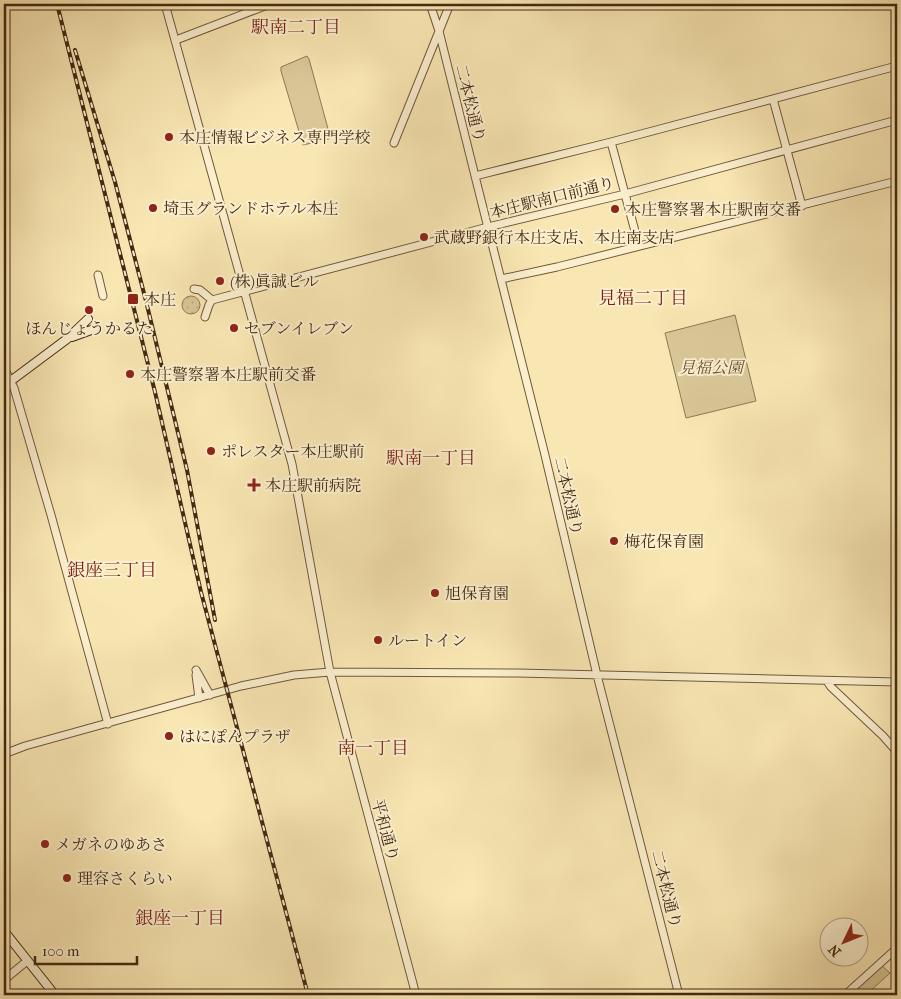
<svg xmlns="http://www.w3.org/2000/svg" width="901" height="999" font-family="'IM FELL French Canon','Noto Serif JP',serif">
<style>
.grass{fill:url(#grass-dots);stroke:#8f7855}
.park{fill:#dac798;stroke:#8f7855}
.lines{fill:none;stroke-linecap:round;stroke-linejoin:round}
.tertiary-casing{stroke:#71583a;stroke-width:9}
.secondary-casing{stroke:#442912;stroke-width:10}
.tertiary{stroke:#fbefce;stroke-width:7}
.secondary{stroke:#fbefce;stroke-width:8}
.rail-casing{stroke:#442912;stroke-width:4}
.rail{stroke:#fbefce;stroke-width:2;stroke-dasharray:5.5;stroke-linecap:butt}
.poi-dot{fill:#8f2418;stroke:#fbefce;stroke-width:2}
.labels{text-anchor:middle;stroke-width:4;stroke-linejoin:round;paint-order:stroke}
.street-label{font-size:16px;fill:#442912;stroke:#fbefce}
.poi-label{font-size:16px;fill:#442912;stroke:#fbefce;text-anchor:start}
.park-label{font-size:16px;font-style:italic;fill:#6a5034;stroke:#fbefce}
.neighbourhood-label{font-size:18px;fill:#7a1f14;stroke:#fbefce}
</style>
<defs>
<pattern id="grass-dots" width="8" height="8" patternUnits="userSpaceOnUse" patternTransform="scale(1.25)"><rect width="8" height="8" fill="#dac798"/><path d="M2 2h.1M6 6h.1" fill="none" stroke="#bcab82" stroke-width="1.8" stroke-linecap="round"/></pattern>
</defs>
<rect width="100%" height="100%" fill="#f9e7b3"/>
<filter id="stains"><feTurbulence type="fractalNoise" baseFrequency=".004" numOctaves="4"/><feColorMatrix values="0 0 0 0 .2 0 0 0 0 .09 0 0 0 0 .02 0 0 0 .5 -.17"/></filter>
<radialGradient id="worn" r=".72"><stop offset=".6" stop-color="#630" stop-opacity="0"/><stop offset="1" stop-color="#630" stop-opacity=".3"/></radialGradient>
<path class="grass" d="M182 305a9 9 0 1 1 18 0a9 9 0 1 1-18 0Z"/>
<path class="park" d="M307 56 309 59 330 136 329 139 303 145 281 71V67Z
M735 315 756 401 686 418 665 333Z
M882 966 890 973 866 995H852L851 994Z"/>
<g class="lines">
<g class="tertiary-casing">
<path id="tertiary" d="M165 4 292 464 330 672 416 995
M430 4 439 31 475 176 544 451 597 675 679 995
M176 40 270 4
M773 99 802 206
M611 142 639 246
M394 143 450 4
M475 176 611 142 893 67
M98 275 103 296
M501 279 557 267 897 181
M194 289 200 290 212 300
M212 300 488 227 625 194 897 120
M205 317 209 305 212 300
M4 368 14 388 51 515 108 724
M196 670 210 695
M196 675 199 698
M827 681 831 687 883 736 897 752
M4 754 25 746 241 686 294 675 330 672 518 673 897 682
M4 980 27 961
M845 995 897 948"/>
</g>
<g class="secondary-casing">
<path id="secondary" d="M72 337 94 329
M4 386 67 339 88 319
M4 931 55 995"/>
</g>
<use href="#tertiary" class="tertiary"/>
<use href="#secondary" class="secondary"/>
<g class="rail-casing">
<path id="rail" d="M57 4 155 392 201 592 308 995
M75 50 115 182 146 301 187 470 215 620"/>
</g>
<use href="#rail" class="rail"/>
</g>
<g class="poi-dot">
<circle cx="169" cy="137" r="5"/>
<circle cx="153" cy="208" r="5"/>
<circle cx="615" cy="209" r="5"/>
<circle cx="424" cy="237" r="5"/>
<circle cx="220" cy="281" r="5"/>
<rect x="127" y="293" width="12" height="12" rx="2.5"/>
<circle cx="89" cy="310" r="5"/>
<circle cx="234" cy="328" r="5"/>
<circle cx="130" cy="374" r="5"/>
<circle cx="211" cy="451" r="5"/>
<path d="M251.5 477.5h5v5h5v5h-5v5h-5v-5h-5v-5h5z"/>
<circle cx="614" cy="541" r="5"/>
<circle cx="435" cy="593" r="5"/>
<circle cx="378" cy="640" r="5"/>
<circle cx="169" cy="736" r="5"/>
<circle cx="45" cy="844" r="5"/>
<circle cx="67" cy="878" r="5"/>
</g>
<g class="labels">
<g class="street-label">
<text transform="translate(471 103) rotate(76)" y="6">二本松通り</text>
<text transform="translate(552 197) rotate(-14)" y="6">本庄駅南口前通り</text>
<text transform="translate(569 496) rotate(77)" y="6">二本松通り</text>
<text transform="translate(386 830) rotate(75)" y="6">平和通り</text>
<text transform="translate(667 889) rotate(76)" y="6">二本松通り</text>
</g>
<g class="poi-label">
<text x="179" y="143">本庄情報ビジネス専門学校</text>
<text x="163" y="214">埼玉グランドホテル本庄</text>
<text x="625" y="215">本庄警察署本庄駅南交番</text>
<text x="434" y="243">武蔵野銀行本庄支店、本庄南支店</text>
<text x="230" y="287">(株)眞誠ビル</text>
<text x="144" y="305">本庄</text>
<text x="89" y="334" text-anchor="middle">ほんじょうかるた</text>
<text x="244" y="334">セブンイレブン</text>
<text x="140" y="380">本庄警察署本庄駅前交番</text>
<text x="221" y="457">ポレスター本庄駅前</text>
<text x="265" y="491">本庄駅前病院</text>
<text x="624" y="547">梅花保育園</text>
<text x="445" y="599">旭保育園</text>
<text x="388" y="646">ルートイン</text>
<text x="179" y="742">はにぽんプラザ</text>
<text x="55" y="850">メガネのゆあさ</text>
<text x="77" y="884">理容さくらい</text>
</g>
<g class="park-label">
<text x="711" y="373">見福公園</text>
</g>
<g class="neighbourhood-label">
<text x="296" y="33">駅南二丁目</text>
<text x="643" y="304">見福二丁目</text>
<text x="431" y="464">駅南一丁目</text>
<text x="112" y="576">銀座三丁目</text>
<text x="373" y="754">南一丁目</text>
<text x="180" y="924">銀座一丁目</text>
</g>
</g>
<rect width="901" height="999" fill="none" stroke="#f9e7b3" stroke-width="20"/>
<rect x="5" y="5" width="891" height="989" fill="none" stroke="#442912" stroke-width="2.5"/>
<rect x="10" y="10" width="881" height="979" fill="none" stroke="#442912"/>
<g transform="translate(844 942) rotate(227)"><circle r="24" fill="#fbefce" stroke="#b2a083"/>
<path d="M0-4L9 19L0 12L-9 19Z" fill="#8f2418"/>
<text y="-8" font-size="14" font-weight="bold" text-anchor="middle" fill="#442912">N</text>
</g>
<path d="M35 956v8h102v-8" fill="none" stroke="#442912" stroke-width="2.5"/>
<text x="42" y="956" font-size="15" fill="#442912" stroke="#fbefce" stroke-width="4" paint-order="stroke">100 m</text>
<rect width="100%" height="100%" filter="url(#stains)"/>
<rect width="100%" height="100%" fill="url(#worn)"/>
</svg>
